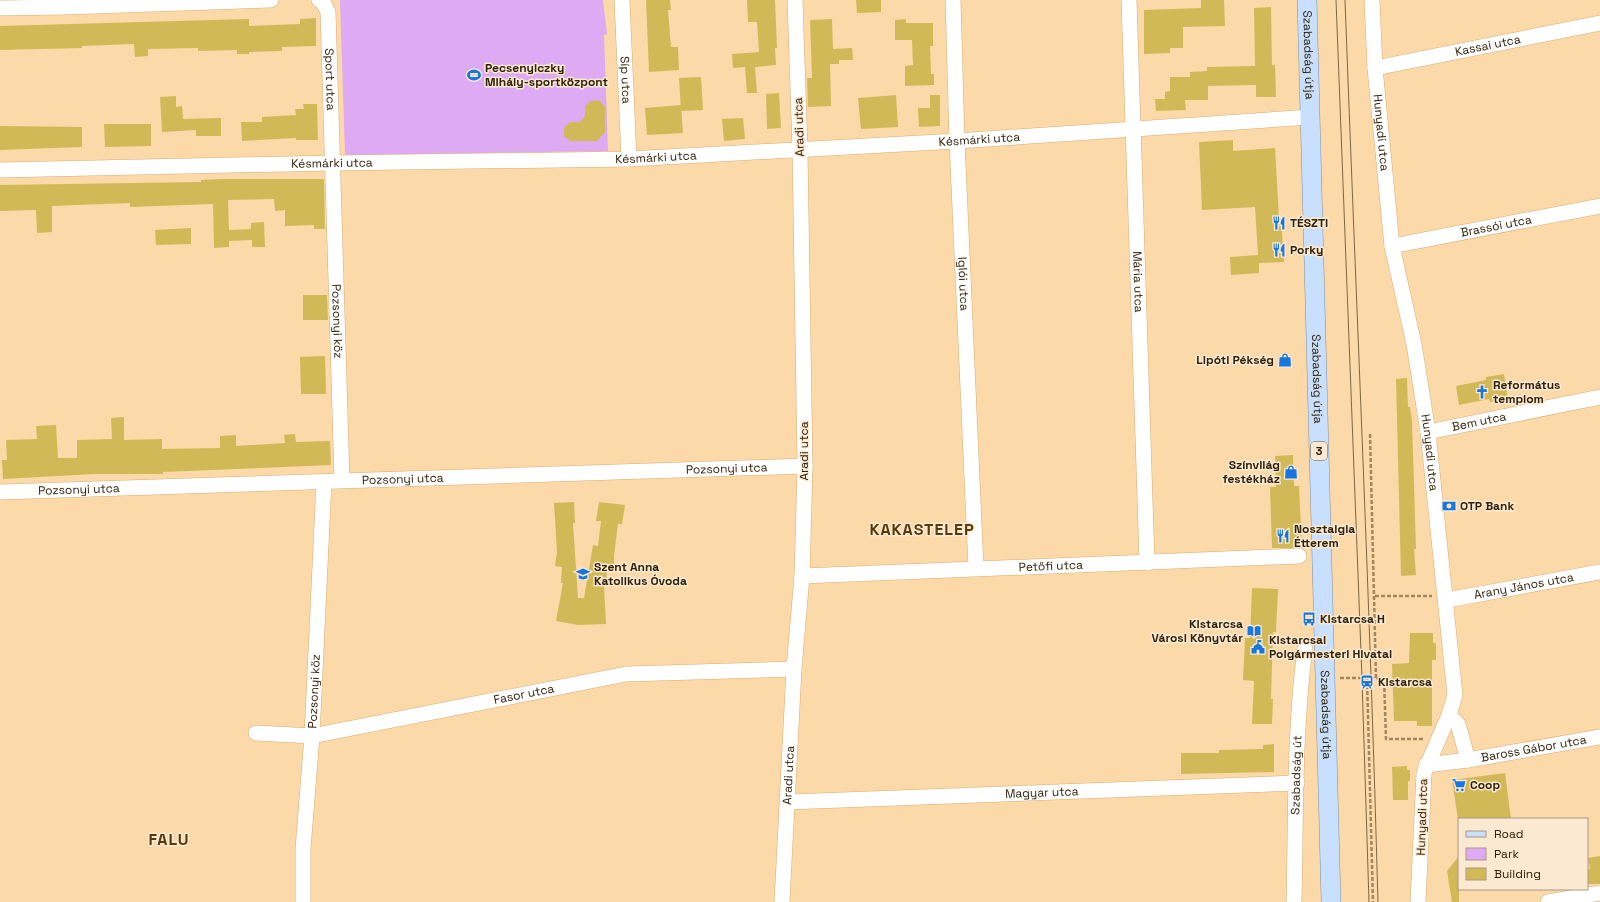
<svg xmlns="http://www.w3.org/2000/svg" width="1600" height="902" font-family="'Space Grotesk',sans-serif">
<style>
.green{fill:#ddaaf3}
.building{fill:#d2b958}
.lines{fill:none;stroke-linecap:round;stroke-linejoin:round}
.minor-casing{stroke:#d7ad72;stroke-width:16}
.major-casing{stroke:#7c8fa6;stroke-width:20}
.path{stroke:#a18761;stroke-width:2.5;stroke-dasharray:4 2;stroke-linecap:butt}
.minor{stroke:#fff;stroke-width:15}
.major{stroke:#c8dffd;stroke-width:19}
.tram{stroke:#7d6644;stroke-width:1}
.labels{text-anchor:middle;stroke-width:3;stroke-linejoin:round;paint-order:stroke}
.shield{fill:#fbe9d2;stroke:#6e5d45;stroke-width:1}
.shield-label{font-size:11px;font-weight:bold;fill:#312108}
.street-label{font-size:12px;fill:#312108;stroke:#fbe9d2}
.poi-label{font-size:12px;font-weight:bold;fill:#312108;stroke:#fbe9d2;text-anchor:start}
.district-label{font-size:16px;font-weight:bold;letter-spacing:1px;fill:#563a08;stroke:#fbe9d2}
</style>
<rect width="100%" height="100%" fill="#fcd9a9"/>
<path class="green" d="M340 0H603L607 34 604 35 608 151 345 155Z"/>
<path class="building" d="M646 0H670L671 10H668L671 47H678L679 70 649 72Z
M747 0H775L777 48H775L776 65 755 67 757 93H747L745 67 733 68 732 54 759 52 757 22H748Z
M856 0H881V12L857 13Z
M1201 0H1224L1225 26 1183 27V48H1170V53L1144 54V10L1201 8Z
M1271 7 1272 65H1275L1276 97H1256V85L1208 86V100H1185L1186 110 1156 111 1155 99H1165V92L1170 91V77H1190V72L1207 71V67L1255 66 1254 8Z
M316 18V46L282 47V51L249 52V54H237V50L198 51V48L148 49V56L135 57 134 44 82 46V48L0 50V26L249 19V26L300 24V19Z
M832 19 833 49 852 48 853 60H839V64H830L831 106 808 107 807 78H812L810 20Z
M906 19V23H933V46H930L931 74H934V85L905 86V66L913 65 912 40H895V20Z
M701 77 703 110 681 111 679 78Z
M779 93 781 128 767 129 766 94Z
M896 95 898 127 861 129 858 98Z
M930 95H940V126L919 127 918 108H930Z
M176 96V107L182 106 183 119 221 118V136H196V130L162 132 160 97Z
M599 100 605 107V132L597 141H570L564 136V128L570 122H580L585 116V106L591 101Z
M303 104H317L318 140H296V138L242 141 241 122H262V117L296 115 295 109H304Z
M681 105 683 133 647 135 645 108Z
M743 118 745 139 724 141 722 119Z
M104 124H151V146L105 147Z
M0 126 82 127V147L0 150Z
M1233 140V151L1275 148 1279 218H1281L1284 262 1259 263V273L1231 275 1230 257 1258 255 1255 207 1202 210 1199 142Z
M223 179H324L325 229H314V225L285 226V210L275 211 274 199 228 200 229 230 251 229V223L264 222 265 247H252V240L229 241V247L214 248 213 204 130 207V203L52 206V232L37 233 36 210 0 211V185L201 182V180Z
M191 228V244L156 245 155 230Z
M303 295H327L328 320H303Z
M325 356 326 394H301L300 357Z
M1504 374 1508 399 1490 402 1489 399 1459 405 1456 386 1486 380V377Z
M1407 378 1408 407H1410L1412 421 1416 549H1414L1416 575 1401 576 1396 379Z
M124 417V440L162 439V449L220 448V436L236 435V446L285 443 284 435 295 434 296 442 330 441 331 465 163 472V474H94L3 479 2 460H7L6 440 37 439 36 426 56 425 58 458H77V440L112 439 111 418Z
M1293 455 1294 486H1299L1302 548H1272L1270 487H1276L1275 456Z
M574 502 575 523H573L578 598H584L593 545 598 546 601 521H596L599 502 625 505 622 524H618L614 556V569H607L606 586H604L606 624 578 625 556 621 563 583H561L562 567 555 566 557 552 554 503Z
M1252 588 1278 589 1276 632H1273L1271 699H1273L1272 724H1252L1254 681 1243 680 1245 638H1250Z
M1410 633H1433V643H1436V660H1432V726H1417V721H1394L1392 664 1409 663Z
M1274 744V772L1181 774V753H1219V750L1263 749V745Z
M1407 766V770H1410V781H1408V800H1393L1392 767Z
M1505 773 1511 819H1458L1452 780Z
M1459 856V902H1452L1447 871Z
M1600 856V884H1587V870L1590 869 1588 858Z"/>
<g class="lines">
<g class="minor-casing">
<g id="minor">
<path id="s1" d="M319 0 323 2 328 12 342 480"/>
<path id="s2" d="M622 0 629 159"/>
<path id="s3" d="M953 0 957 141 976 568"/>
<path id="s4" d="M1129 0 1147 563"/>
<path id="s5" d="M1372 0 1375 68 1392 246 1414 344 1428 432 1455 695 1449 715 1424 773 1418 902"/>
<path d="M0 8 66 7 271 0"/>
<path id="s6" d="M1375 68 1600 23"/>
<path id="s7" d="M0 170 332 163 629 159 957 141 1311 117"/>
<path id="s8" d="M1392 246 1600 206"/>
<path id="s9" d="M1428 432 1600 397"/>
<path id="s10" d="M0 492 805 466"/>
<path id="s11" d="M802 576 1299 556"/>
<path id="s12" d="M1447 600 1600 572"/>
<path d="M1449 715 1458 724 1468 760"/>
<path id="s13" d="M256 733 312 736 626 674 794 669"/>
<path id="s14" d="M1426 765 1468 760 1600 737"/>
<path id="s15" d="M788 802 1297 783"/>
<path id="s16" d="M303 902V849L312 736 324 481"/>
<path id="s17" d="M782 902 794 669 802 576 805 466 800 149 795 0"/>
<path id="s18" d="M1294 902C1296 818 1294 732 1305 649"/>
<path d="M1548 902 1600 893"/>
</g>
</g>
<g class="major-casing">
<g id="major">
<path id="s19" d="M1307 0 1331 902"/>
</g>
</g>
<path class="path" d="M1370 434 1376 678
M1375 596H1432
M1340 678H1384L1386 739H1424
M1367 679 1373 902"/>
<use href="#minor" class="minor"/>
<use href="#major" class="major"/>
<path class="tram" d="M1336 0 1362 679 1369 902
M1345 0C1356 301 1370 601 1378 902"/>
</g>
<defs>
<g id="stadium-bare" transform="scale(1.08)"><path d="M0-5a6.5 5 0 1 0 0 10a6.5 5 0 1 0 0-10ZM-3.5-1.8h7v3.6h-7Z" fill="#1777e0" stroke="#fbe9d2" stroke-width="2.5" paint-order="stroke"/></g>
<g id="restaurant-bare" transform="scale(1.08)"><path d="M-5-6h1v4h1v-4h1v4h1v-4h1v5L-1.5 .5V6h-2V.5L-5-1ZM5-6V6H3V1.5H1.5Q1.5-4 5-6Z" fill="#1777e0" stroke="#fbe9d2" stroke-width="2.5" paint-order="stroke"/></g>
<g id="shop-bare" transform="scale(1.08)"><path d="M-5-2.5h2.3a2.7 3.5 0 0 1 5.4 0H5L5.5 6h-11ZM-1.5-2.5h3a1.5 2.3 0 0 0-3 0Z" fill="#1777e0" stroke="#fbe9d2" stroke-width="2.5" paint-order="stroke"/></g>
<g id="church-bare" transform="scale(1.08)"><path d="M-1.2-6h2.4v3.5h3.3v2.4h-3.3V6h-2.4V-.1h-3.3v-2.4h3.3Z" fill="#1777e0" stroke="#fbe9d2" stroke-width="2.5" paint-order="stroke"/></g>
<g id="bank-bare" transform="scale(1.08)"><path d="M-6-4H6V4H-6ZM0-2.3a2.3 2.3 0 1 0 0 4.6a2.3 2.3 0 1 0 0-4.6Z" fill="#1777e0" stroke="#fbe9d2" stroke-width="2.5" paint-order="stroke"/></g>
<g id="school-bare" transform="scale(1.08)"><path d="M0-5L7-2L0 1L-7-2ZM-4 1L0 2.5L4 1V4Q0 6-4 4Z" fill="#1777e0" stroke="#fbe9d2" stroke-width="2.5" paint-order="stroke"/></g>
<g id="bus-bare" transform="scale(1.08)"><path d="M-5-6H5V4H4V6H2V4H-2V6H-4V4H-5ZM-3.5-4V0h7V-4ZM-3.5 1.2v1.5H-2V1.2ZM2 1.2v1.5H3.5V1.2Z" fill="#1777e0" stroke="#fbe9d2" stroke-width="2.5" paint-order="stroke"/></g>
<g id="library-bare" transform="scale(1.08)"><path d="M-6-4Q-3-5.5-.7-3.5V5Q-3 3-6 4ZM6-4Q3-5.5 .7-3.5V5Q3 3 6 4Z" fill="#1777e0" stroke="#fbe9d2" stroke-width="2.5" paint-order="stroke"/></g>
<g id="civic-bare" transform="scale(1.08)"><path d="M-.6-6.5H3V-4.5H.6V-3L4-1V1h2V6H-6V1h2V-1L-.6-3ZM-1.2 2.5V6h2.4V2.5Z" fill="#1777e0" stroke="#fbe9d2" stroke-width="2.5" paint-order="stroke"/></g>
<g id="station-bare" transform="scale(1.08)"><path d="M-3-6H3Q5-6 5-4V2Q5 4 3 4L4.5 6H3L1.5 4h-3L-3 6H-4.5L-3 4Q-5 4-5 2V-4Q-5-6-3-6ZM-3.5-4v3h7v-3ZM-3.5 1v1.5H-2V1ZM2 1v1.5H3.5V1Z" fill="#1777e0" stroke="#fbe9d2" stroke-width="2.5" paint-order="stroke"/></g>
<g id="supermarket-bare" transform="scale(1.08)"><path d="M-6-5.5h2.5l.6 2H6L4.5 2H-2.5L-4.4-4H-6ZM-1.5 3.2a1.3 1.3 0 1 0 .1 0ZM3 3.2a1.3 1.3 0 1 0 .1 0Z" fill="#1777e0" stroke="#fbe9d2" stroke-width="2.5" paint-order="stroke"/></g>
</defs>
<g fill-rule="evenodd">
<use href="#stadium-bare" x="474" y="75"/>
<use href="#restaurant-bare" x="1279" y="223"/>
<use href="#restaurant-bare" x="1279" y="250"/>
<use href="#shop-bare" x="1285" y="360"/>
<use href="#church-bare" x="1482" y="392"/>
<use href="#shop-bare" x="1291" y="472"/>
<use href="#bank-bare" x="1449" y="506"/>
<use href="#restaurant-bare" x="1283" y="536"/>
<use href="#school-bare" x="583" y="574"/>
<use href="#bus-bare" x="1309" y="619"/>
<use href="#library-bare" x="1254" y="631"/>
<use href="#civic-bare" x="1258" y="647"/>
<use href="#station-bare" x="1367" y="682"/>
<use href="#supermarket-bare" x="1459" y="785"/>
</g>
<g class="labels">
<rect class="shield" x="1311" y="442" width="16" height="18" rx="3"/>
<g class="shield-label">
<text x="1319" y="455">3</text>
</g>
<g class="street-label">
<text dy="4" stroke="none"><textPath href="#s6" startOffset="115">Kassai utca</textPath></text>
<text dy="4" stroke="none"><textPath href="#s19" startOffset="55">Szabadság útja</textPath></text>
<text dy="4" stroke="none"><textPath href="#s1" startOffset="83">Sport utca</textPath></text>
<text dy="4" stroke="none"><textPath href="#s2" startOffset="80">Síp utca</textPath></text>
<text transform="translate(799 127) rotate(-92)" y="4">Aradi utca</text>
<text dy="4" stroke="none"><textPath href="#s5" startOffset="133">Hunyadi utca</textPath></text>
<text dy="4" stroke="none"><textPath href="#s7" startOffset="980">Késmárki utca</textPath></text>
<text dy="4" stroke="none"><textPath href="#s7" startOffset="656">Késmárki utca</textPath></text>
<text dy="4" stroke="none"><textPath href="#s7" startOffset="332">Késmárki utca</textPath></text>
<text dy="4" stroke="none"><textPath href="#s8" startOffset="106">Brassói utca</textPath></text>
<text dy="4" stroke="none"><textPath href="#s4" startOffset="282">Mária utca</textPath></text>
<text dy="4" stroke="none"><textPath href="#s3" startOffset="284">Iglói utca</textPath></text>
<text dy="4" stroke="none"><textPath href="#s1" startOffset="325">Pozsonyi köz</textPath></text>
<text dy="4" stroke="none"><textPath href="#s19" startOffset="379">Szabadság útja</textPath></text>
<text dy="4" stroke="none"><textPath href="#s9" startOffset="52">Bem utca</textPath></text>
<text transform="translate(804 451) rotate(-90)" y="4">Aradi utca</text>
<text dy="4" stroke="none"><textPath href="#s5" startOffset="457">Hunyadi utca</textPath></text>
<text dy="4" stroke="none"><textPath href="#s10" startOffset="727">Pozsonyi utca</textPath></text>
<text dy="4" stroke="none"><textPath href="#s10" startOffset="403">Pozsonyi utca</textPath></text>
<text dy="4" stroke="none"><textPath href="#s10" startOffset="79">Pozsonyi utca</textPath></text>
<text dy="4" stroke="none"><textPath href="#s11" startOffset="249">Petőfi utca</textPath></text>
<text dy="4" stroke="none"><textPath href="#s12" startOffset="78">Arany János utca</textPath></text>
<text dy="4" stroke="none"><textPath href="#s16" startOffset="211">Pozsonyi köz</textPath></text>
<text dy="4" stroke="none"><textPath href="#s13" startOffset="272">Fasor utca</textPath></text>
<text dy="4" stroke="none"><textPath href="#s19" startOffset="715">Szabadság útja</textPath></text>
<text dy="4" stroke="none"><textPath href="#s14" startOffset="109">Baross Gábor utca</textPath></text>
<text dy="4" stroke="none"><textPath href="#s17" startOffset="127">Aradi utca</textPath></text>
<text dy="4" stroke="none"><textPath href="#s18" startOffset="127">Szabadság út</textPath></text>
<text dy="4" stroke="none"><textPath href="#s15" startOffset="254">Magyar utca</textPath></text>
<text transform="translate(1422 817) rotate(-88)" y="4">Hunyadi utca</text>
</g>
<g class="poi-label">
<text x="485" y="72">Pecsenyiczky<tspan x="485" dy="14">Mihály-sportközpont</tspan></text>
<text x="1290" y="227">TÉSZTI</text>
<text x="1290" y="254">Porky</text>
<text x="1274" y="364" text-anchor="end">Lipóti Pékség</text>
<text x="1493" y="389">Református<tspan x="1493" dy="14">templom</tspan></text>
<text x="1280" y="469" text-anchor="end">Színvilág<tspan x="1280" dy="14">festékház</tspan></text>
<text x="1460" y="510">OTP Bank</text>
<text x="1294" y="533">Nosztalgia<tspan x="1294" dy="14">Étterem</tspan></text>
<text x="594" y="571">Szent Anna<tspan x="594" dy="14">Katolikus Óvoda</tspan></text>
<text x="1320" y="623">Kistarcsa H</text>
<text x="1243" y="628" text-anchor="end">Kistarcsa<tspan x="1243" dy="14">Városi Könyvtár</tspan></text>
<text x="1269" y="644">Kistarcsai<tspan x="1269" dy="14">Polgármesteri Hivatal</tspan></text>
<text x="1378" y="686">Kistarcsa</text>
<text x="1470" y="789">Coop</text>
</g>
<g class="district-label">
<text x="922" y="535">KAKASTELEP</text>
<text x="169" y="845">FALU</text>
</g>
</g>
<rect x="1458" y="818" width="130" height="72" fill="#fbe9d2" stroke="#aa9981"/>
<rect x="1466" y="831" width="20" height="6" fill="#c8dffd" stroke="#aa9981"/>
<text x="1494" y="838" font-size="12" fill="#312108">Road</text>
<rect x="1466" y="848" width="20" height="12" fill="#ddaaf3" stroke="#aa9981"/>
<text x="1494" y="858" font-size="12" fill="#312108">Park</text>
<rect x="1466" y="868" width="20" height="12" fill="#d2b958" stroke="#aa9981"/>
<text x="1494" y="878" font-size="12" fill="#312108">Building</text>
</svg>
